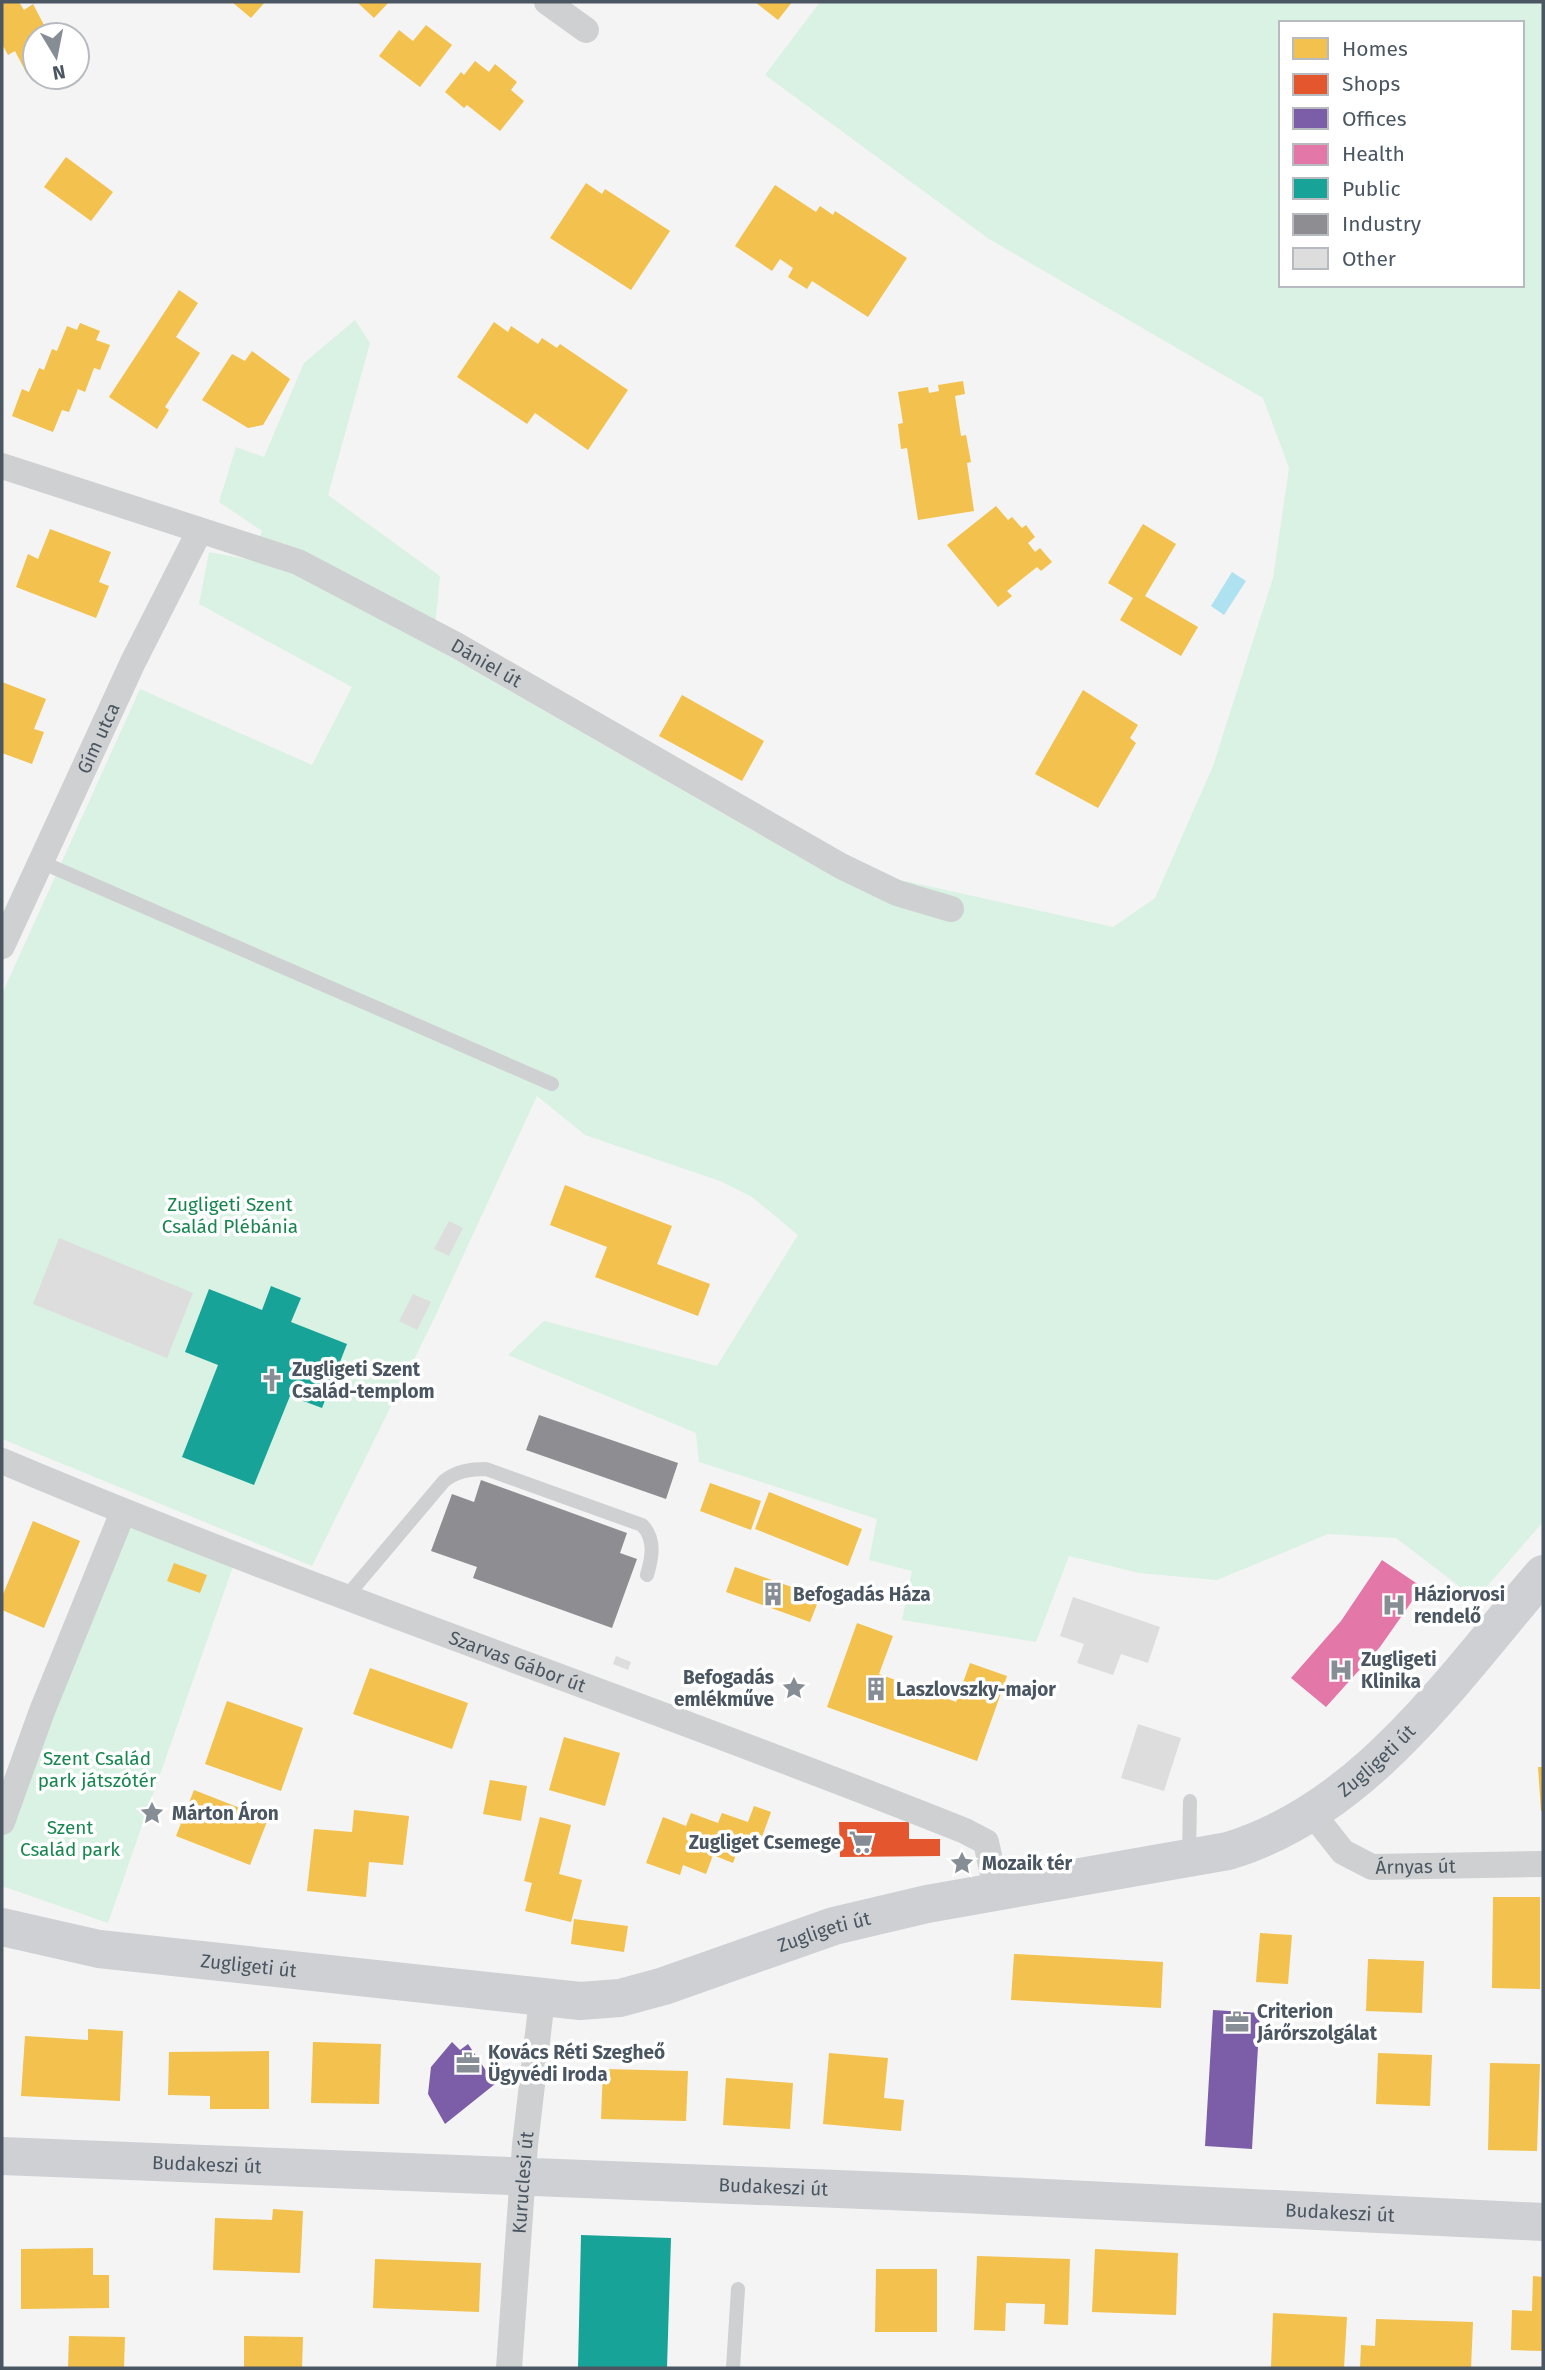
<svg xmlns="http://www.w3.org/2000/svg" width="1545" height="2370" font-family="'Fira Sans',sans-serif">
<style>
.green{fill:#d9f2e3;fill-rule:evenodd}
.water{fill:#aee2f0}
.homes{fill:#f2c14e}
.shops{fill:#e4572e}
.offices{fill:#7b5ea7}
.health{fill:#e377a8}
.public{fill:#17a398}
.industry{fill:#8d8d92}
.building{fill:#ddddde}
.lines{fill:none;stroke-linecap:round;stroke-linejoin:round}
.lane{stroke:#ced0d2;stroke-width:14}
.street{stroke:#ced0d2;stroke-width:26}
.secondary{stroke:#ced0d4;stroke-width:38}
.labels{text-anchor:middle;stroke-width:7;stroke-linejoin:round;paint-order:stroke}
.street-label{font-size:19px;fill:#4a5661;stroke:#fff}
.park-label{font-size:19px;fill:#17864f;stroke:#fff}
.poi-label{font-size:19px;font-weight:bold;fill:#4a5661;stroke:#fff;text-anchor:start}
</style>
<rect width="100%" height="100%" fill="#f4f4f4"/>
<path class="green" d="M820 2H1543V1522L1476 1599 1396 1538 1328 1534 1217 1580 1139 1573 1069 1556 1036 1642 902 1620 912 1571 869 1560 877 1519 699 1462 696 1433 508 1355 544 1321 717 1366 798 1235 752 1197 720 1181 585 1135 537 1096 432 1323 312 1566 2 1439V994L140 689 312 765 352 687 199 604 209 552 251 560 262 531 219 502 236 447 264 457 304 363 355 320 370 343 328 495 440 576 433 647 818 868 860 871 1113 927 1155 898 1213 766 1273 578 1289 468 1263 398 989 239 765 75ZM1281 23H1522V285H1281Z
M123 1512 237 1555 108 1923 2 1886V1838Z"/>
<path class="water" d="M1232 572 1246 581 1224 615 1211 606Z"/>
<path class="homes" d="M2 2H19L24 10 33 4 45 27 53 23 60 35H35V69L27 74 15 51 8 55 2 44Z
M232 2H265L251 18Z
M357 2H389L374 18Z
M755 2H792L778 20Z
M426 25 452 45 420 87 379 56 399 30 413 41Z
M475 61 489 72 495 64 517 82 511 90 524 101 500 131 467 105 464 108 445 92 461 72 464 75Z
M66 157 113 192 91 221 44 187Z
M586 183 602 194 605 189 670 231 631 290 550 238Z
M775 185 816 212 820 206 833 215 835 211 907 258 868 317 812 281 807 289 788 277 793 268 780 259 772 271 735 246Z
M179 290 198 303 176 337 200 353 165 407 169 410 157 429 109 397Z
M494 322 508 332 511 326 538 344 542 338 557 348 560 344 628 390 588 450 535 413 527 424 457 377Z
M80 323 100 331 96 340 110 345 100 370 94 368 85 392 78 389 69 412 62 410 53 432 12 416 22 389 29 392 39 368 44 370 52 349 57 351 67 326 77 330Z
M252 351 290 379 263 425 248 428 202 400 232 354 245 361Z
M963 381 965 394 955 396 961 436 966 435 971 462 967 463 974 511 918 520 907 448 901 449 898 424 903 423 898 392 928 387 929 393 939 391 938 385Z
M996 506 1008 520 1012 517 1022 528 1026 525 1035 537 1028 543 1035 552 1040 548 1052 562 1041 571 1037 567 1007 591 1012 596 998 607 947 545Z
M1143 524 1176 544 1145 596 1198 627 1181 656 1120 620 1133 598 1108 583Z
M50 529 111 552 99 582 109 586 96 618 16 587 28 554 38 559Z
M2 682 46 699 34 729 44 732 32 764 2 753Z
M1083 690 1138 725 1130 738 1136 743 1098 808 1035 774Z
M682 695 764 741 742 781 659 736Z
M565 1185 672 1226 657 1264 710 1284 698 1316 595 1277 607 1247 550 1225Z
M710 1483 761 1501 751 1530 700 1511Z
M769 1492 862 1529 848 1566 755 1529Z
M33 1521 80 1541 44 1628 2 1610V1597Z
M174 1563 207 1575 200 1593 167 1581Z
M735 1567 820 1597 810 1622 726 1592Z
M857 1623 893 1636 879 1674 956 1702 970 1663 1007 1676 977 1761 827 1707Z
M370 1668 468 1703 452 1749 353 1714Z
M227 1701 303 1728 281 1791 205 1764Z
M564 1737 620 1753 605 1806 549 1790Z
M1538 1767H1543V1811H1541Z
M490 1780 527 1786 521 1821 483 1814Z
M194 1790 268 1819 250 1865 176 1836Z
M754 1806 771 1812 758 1848 741 1841 733 1863 713 1855 706 1874 683 1865 680 1875 646 1863 663 1817 686 1826 691 1813 718 1823 722 1813 748 1822Z
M354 1810 409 1816 403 1865 369 1862 366 1897 307 1891 314 1829 352 1832Z
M540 1817 571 1825 559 1874 582 1880 571 1922 525 1911 532 1883 524 1881Z
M1493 1897H1540V1989L1492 1988Z
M574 1919 628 1926 624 1952 571 1944Z
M1260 1933 1292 1935 1288 1984 1256 1982Z
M1014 1954 1163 1962 1161 2008 1011 2000Z
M1368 1959 1424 1961 1422 2013 1366 2011Z
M88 2029 123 2031 120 2101 21 2096 25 2036 88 2040Z
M313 2042 381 2044 379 2104 311 2103Z
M269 2051V2109H210V2096L168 2095 169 2052Z
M829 2053 888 2058 884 2098 904 2100 901 2131 823 2124Z
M1378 2053 1432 2055 1430 2106 1376 2104Z
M1490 2063 1540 2064 1537 2151 1488 2150Z
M603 2069 688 2071 686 2121 601 2119Z
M726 2078 793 2083 790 2129 723 2125Z
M273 2209 303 2211 300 2273 213 2270 215 2218 272 2220Z
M93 2248V2275H109V2308L21 2309V2249Z
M1095 2249 1178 2253 1176 2315 1092 2312Z
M977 2256 1070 2259 1068 2325 1044 2324 1045 2304 1006 2303 1005 2331 974 2330Z
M375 2259 481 2263 479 2312 373 2308Z
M876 2269H937V2332H875Z
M1533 2276 1543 2277V2351L1511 2350 1512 2310 1532 2311Z
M1273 2313 1347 2317 1344 2368H1271Z
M1376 2319 1473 2322 1471 2368H1360L1361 2345 1375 2346Z
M69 2336 125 2337 124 2368H68Z
M244 2336 303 2337 302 2368H244Z"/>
<path class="shops" d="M839 1822H909V1839H940V1856L840 1857Z"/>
<path class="offices" d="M1213 2010 1260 2013 1252 2149 1205 2146Z
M452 2042 460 2050 468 2044 495 2084 445 2124 428 2094 431 2067Z"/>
<path class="health" d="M1382 1560 1422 1587 1380 1647 1326 1707 1291 1678 1341 1621Z"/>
<path class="public" d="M271 1286 301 1298 291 1322 347 1344 322 1408 290 1396 254 1485 182 1457 218 1365 185 1352 209 1289 262 1310Z
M581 2235 671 2238 667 2368H578Z"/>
<path class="industry" d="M539 1415 678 1463 666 1499 526 1450Z
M481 1480 627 1533 620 1553 637 1559 612 1628 473 1578 477 1567 431 1551 452 1494 474 1502Z"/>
<path class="building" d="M449 1221 463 1228 449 1256 434 1249Z
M59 1238 193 1293 167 1358 33 1304Z
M413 1294 431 1302 417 1330 399 1321Z
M1073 1597 1160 1627 1148 1663 1121 1654 1113 1675 1077 1663 1084 1644 1060 1636Z
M616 1656 631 1662 628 1670 613 1664Z
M1138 1724 1181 1738 1164 1791 1121 1778Z"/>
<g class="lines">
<path class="lane" d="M41 862 552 1084
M347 1596 444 1481C457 1471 470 1469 486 1469L642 1525C656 1539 652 1558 647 1575
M1189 1855 1190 1801
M733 2368 738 2289"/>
<g class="street">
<path d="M547 2 586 30"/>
<path id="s1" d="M2 466 298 562 456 645 841 866 897 893 951 909"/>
<path id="s2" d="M2 946 133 662 199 532"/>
<path id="s3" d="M2 1461C319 1595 646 1703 965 1831L986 1842 997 1893"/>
<path id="s4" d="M1312 1813 1343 1852 1372 1867 1543 1864"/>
<path d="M2 1822 42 1711 123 1512"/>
<path id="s5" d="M509 2368 525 2145 542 1999"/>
</g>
<g class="secondary">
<path id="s6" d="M2 1927 99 1949 580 2001 620 1998 664 1986 834 1926 927 1904 1228 1851C1365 1810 1453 1678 1543 1574"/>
<path id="s7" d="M2 2156 963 2194 1543 2222"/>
</g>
</g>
<defs>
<g id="church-bare" transform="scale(1.89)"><path d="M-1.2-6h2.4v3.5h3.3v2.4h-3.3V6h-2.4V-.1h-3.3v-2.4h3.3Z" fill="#868d94" stroke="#fff" stroke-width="2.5" paint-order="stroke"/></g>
<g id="building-bare" transform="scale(1.89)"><path d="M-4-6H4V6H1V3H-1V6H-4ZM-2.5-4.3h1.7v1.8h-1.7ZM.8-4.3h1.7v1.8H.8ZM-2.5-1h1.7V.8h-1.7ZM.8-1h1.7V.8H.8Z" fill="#868d94" stroke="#fff" stroke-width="2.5" paint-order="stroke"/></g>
<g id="hospital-bare" transform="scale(1.89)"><path d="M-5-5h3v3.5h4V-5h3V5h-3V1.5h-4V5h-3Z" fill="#868d94" stroke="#fff" stroke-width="2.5" paint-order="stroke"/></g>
<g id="sight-bare" transform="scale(1.89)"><path d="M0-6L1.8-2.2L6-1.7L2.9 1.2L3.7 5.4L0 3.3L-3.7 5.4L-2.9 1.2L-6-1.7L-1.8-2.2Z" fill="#868d94" stroke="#fff" stroke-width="2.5" paint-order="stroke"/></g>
<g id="supermarket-bare" transform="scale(1.89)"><path d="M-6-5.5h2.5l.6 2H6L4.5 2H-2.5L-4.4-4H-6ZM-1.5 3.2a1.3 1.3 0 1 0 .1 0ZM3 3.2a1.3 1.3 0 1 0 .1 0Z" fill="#868d94" stroke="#fff" stroke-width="2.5" paint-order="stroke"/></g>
<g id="office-bare" transform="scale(1.89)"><path d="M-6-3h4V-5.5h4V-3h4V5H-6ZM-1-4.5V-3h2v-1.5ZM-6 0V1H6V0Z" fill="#868d94" stroke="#fff" stroke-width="2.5" paint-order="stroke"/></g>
</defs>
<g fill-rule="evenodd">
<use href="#church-bare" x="272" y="1380"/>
<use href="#building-bare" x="773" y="1594"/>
<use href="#hospital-bare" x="1394" y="1605"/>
<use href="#hospital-bare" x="1341" y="1670"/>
<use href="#sight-bare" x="794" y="1688"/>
<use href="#building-bare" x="876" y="1689"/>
<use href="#sight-bare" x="152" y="1813"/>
<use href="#supermarket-bare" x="861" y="1842"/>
<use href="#sight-bare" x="962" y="1863"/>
<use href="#office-bare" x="1237" y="2022"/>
<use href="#office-bare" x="468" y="2063"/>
</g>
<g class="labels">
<g class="street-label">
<text dy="7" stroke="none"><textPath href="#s1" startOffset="525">Dániel út</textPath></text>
<text dy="7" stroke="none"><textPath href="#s2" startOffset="229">Gím utca</textPath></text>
<text dy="7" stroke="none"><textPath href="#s3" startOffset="553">Szarvas Gábor út</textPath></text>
<text dy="7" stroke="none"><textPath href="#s6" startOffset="1426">Zugligeti út</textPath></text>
<text dy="7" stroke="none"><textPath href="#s4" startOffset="126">Árnyas út</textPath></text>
<text dy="7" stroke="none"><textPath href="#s6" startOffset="838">Zugligeti út</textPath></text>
<text dy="7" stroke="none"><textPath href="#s6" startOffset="250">Zugligeti út</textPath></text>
<text dy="7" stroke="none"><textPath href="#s7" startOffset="205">Budakeszi út</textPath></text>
<text dy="7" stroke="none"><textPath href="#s5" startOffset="186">Kuruclesi út</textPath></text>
<text dy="7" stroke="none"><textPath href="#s7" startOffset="772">Budakeszi út</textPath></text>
<text dy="7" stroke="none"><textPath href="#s7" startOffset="1339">Budakeszi út</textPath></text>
</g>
<g class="park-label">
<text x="230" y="1211">Zugligeti Szent<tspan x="230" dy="22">Család Plébánia</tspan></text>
<text x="97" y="1765">Szent Család<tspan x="97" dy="22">park játszótér</tspan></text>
<text x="70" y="1834">Szent<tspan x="70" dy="22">Család park</tspan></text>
</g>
<g class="poi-label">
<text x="292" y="1376">Zugligeti Szent<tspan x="292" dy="22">Család-templom</tspan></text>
<text x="793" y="1601">Befogadás Háza</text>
<text x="1414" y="1601">Háziorvosi<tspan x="1414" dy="22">rendelő</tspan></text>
<text x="1361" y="1666">Zugligeti<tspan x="1361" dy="22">Klinika</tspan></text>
<text x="774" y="1684" text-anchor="end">Befogadás<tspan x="774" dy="22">emlékműve</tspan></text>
<text x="896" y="1696">Laszlovszky-major</text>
<text x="172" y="1820">Márton Áron</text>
<text x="841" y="1849" text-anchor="end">Zugliget Csemege</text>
<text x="982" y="1870">Mozaik tér</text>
<text x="1257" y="2018">Criterion<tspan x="1257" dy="22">Járőrszolgálat</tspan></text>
<text x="488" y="2059">Kovács Réti Szegheő<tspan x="488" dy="22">Ügyvédi Iroda</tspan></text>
</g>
</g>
<rect width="1545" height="2370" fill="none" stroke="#4a5661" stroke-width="7"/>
<rect x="1279" y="21" width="245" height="266" fill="#ffffff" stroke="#b7bbc0" stroke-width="2"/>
<rect x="1293" y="38" width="35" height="21" fill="#f2c14e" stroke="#b7bbc0" stroke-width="2"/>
<text x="1342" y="56" font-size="21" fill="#4a5661">Homes</text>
<rect x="1293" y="74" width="35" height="21" fill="#e4572e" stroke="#b7bbc0" stroke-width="2"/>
<text x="1342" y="91" font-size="21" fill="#4a5661">Shops</text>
<rect x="1293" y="108" width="35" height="21" fill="#7b5ea7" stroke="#b7bbc0" stroke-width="2"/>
<text x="1342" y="126" font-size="21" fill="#4a5661">Offices</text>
<rect x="1293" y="144" width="35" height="21" fill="#e377a8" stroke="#b7bbc0" stroke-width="2"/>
<text x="1342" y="161" font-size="21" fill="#4a5661">Health</text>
<rect x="1293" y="178" width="35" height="21" fill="#17a398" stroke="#b7bbc0" stroke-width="2"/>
<text x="1342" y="196" font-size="21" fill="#4a5661">Public</text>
<rect x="1293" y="214" width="35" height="21" fill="#8d8d92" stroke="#b7bbc0" stroke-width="2"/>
<text x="1342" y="231" font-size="21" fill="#4a5661">Industry</text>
<rect x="1293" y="248" width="35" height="21" fill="#ddddde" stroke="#b7bbc0" stroke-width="2"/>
<text x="1342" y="266" font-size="21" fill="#4a5661">Other</text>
<g transform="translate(56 56) rotate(170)"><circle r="33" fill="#ffffff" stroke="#b7bbc0" stroke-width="2"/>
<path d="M0-5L12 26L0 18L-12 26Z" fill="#868d94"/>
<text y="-10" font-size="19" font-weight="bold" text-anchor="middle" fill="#4a5661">N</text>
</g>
</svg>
